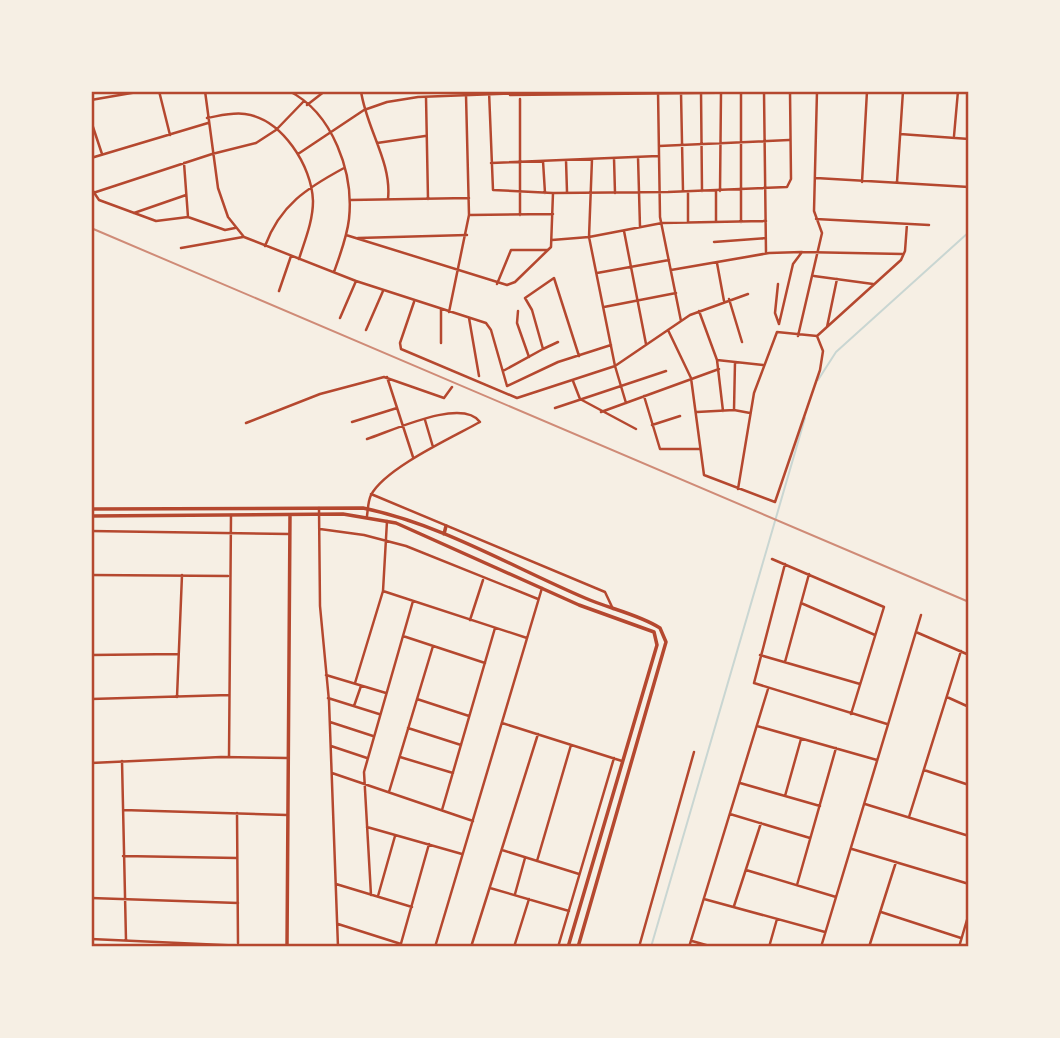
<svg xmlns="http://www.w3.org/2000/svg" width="1060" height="1038" font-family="Rubik,sans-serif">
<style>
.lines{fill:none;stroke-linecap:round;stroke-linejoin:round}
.stream{stroke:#c9d6d2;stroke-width:2}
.minor{stroke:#b5482f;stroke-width:2.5}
.tertiary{stroke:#b5482f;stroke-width:3.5}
.rail{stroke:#cf8b77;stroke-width:2}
.neatline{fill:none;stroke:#b5482f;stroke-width:2.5}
</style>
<rect width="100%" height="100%" fill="#f6efe4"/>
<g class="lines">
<path class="stream" d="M818 380 836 352 969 232
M651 947 805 418"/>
<path class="minor" d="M159 91 170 135
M205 91 218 188 228 217 244 237 356 281 486 323 491 330 507 386 558 362 611 345
M289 91C333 113 354 173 349 219 347 237 340 255 334 272
M361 91C366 128 392 162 388 199
M489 91 493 190 553 193 668 192 787 187 791 179 790 91
M658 91 660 217 681 321
M701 91 702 191
M764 92 766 253
M681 93 683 191
M510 95 790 92
M426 97 428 199
M520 99V215
M91 100 143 91
M307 105 325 91
M207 118C219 116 232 112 245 114 282 119 312 166 313 201 313 221 305 240 299 259
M91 121 102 154
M900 134 969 139
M954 136 958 91
M377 143 425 136
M659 146 789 140
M298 154 364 110 387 102 418 97 577 91
M638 157 640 227
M91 158 208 123
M614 158 615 193
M592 159 589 237 615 366 626 403
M566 160 567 192
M543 161 545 193
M184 163 188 217 225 230 235 228
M491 163 658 156
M816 178 969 187
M862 182 867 91
M897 182 903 91
M91 188 99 200 156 221 188 217
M716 191V222
M720 191 721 93
M93 193 212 154 256 143 276 130 304 101
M350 200 469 198
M134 213 186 195
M469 215 553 214
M816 219 929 225
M688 222V192
M741 222V92
M624 231 646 344
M346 235 507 285 515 282 551 247 553 193
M358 238 467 235
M552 240 589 237 662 223 766 221
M714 242 766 238
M265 246C280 205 307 188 344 168
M181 248 243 237
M717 263 724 301
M671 270 769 253 802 252
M597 273 669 260
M814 276 873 284
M497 284 511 250H547
M778 284 775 313 779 324
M279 291 291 256
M729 299 742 342
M414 302 400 343 401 349 517 398 615 366 690 315 748 294
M604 307 676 293
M518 311 517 323 529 357
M699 311 717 360 723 411
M449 312 469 215 466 95
M340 318 356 281
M469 318 479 376
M779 324 793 264 802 252 903 254
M827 327 837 279
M366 330 383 291
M668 330 691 378 704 475 775 502 820 370 823 351 817 336
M798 336 822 233 814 211 817 91
M558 342 543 349 532 310 525 298 554 278 579 356
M441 343V309
M717 360 763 365
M503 371 543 349
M387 377 413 457
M573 381 580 399 636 429
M644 396 660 449H699
M555 408 666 371
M734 410 735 362
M601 412 719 369
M697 412 734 410 750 413
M425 420 433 447
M352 422 397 408
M246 423 320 394 384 377 444 398 452 387
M652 425 680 416
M738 489 754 393 777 332 817 336 901 260 905 251 907 224
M371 494 605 592 613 609
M319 508 320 606 329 701 338 947
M367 516C368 509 368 501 371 495 385 468 453 437 480 422 462 397 392 431 367 439
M320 529 364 535 406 546 538 599
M91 531 289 534
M772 559 884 607 851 714
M785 564 754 683 887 724
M91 575 228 576
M383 591 387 521
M801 603 875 635
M470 620 483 580
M916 632 969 655
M403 636 485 663
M91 655 178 654
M760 655 860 684
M785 662 809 574
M326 675 386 693
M355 683 383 591 527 638
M177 697 182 575
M947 697 969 707
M328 698 379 714
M91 699 229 695
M417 699 469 716
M354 706 361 686
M330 722 373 736
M502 723 622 761
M757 726 877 760
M408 728 461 745
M331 746 367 758
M229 757 231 515
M400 757 453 773
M122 761 126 940
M91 763 221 757 287 758
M924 770 969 785
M332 773 473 821
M740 783 820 806
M389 792 433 646
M785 796 801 739
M865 804 969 836
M123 810 287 815
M442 810 495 628
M237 813 238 943
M730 814 810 838
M909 817 961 651
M367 827 462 854
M852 849 969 884
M502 850 579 874
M123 856 237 858
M537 861 571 745
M746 870 836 897
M336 884 412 907
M797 885 836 748
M490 888 569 911
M515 894 525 858
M371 895 364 772 413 601
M378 896 395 836
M91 898 238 903
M704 899 825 932
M734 906 761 823
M881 912 961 938
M338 924 401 944
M91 939 268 947
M692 941 713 947
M400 947 429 844
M435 947 542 588
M471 947 538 734
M514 947 529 899
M558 947 614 758
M639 947 694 752
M689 947 768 689
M769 947 777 919
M821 947 921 615
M869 947 896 862
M959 947 969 913"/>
<path class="tertiary" d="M91 509 363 508C441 524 512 567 585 598 610 609 638 614 660 628L666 642 578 947
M91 516 343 514 396 523 579 605 654 632 657 645 568 947
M444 534 446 526
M287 947 290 515"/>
<path class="rail" d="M91 228 969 602"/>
</g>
<rect width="1060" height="1038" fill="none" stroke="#f6efe4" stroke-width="186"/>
<rect x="93" y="93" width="874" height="852" class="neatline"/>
</svg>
